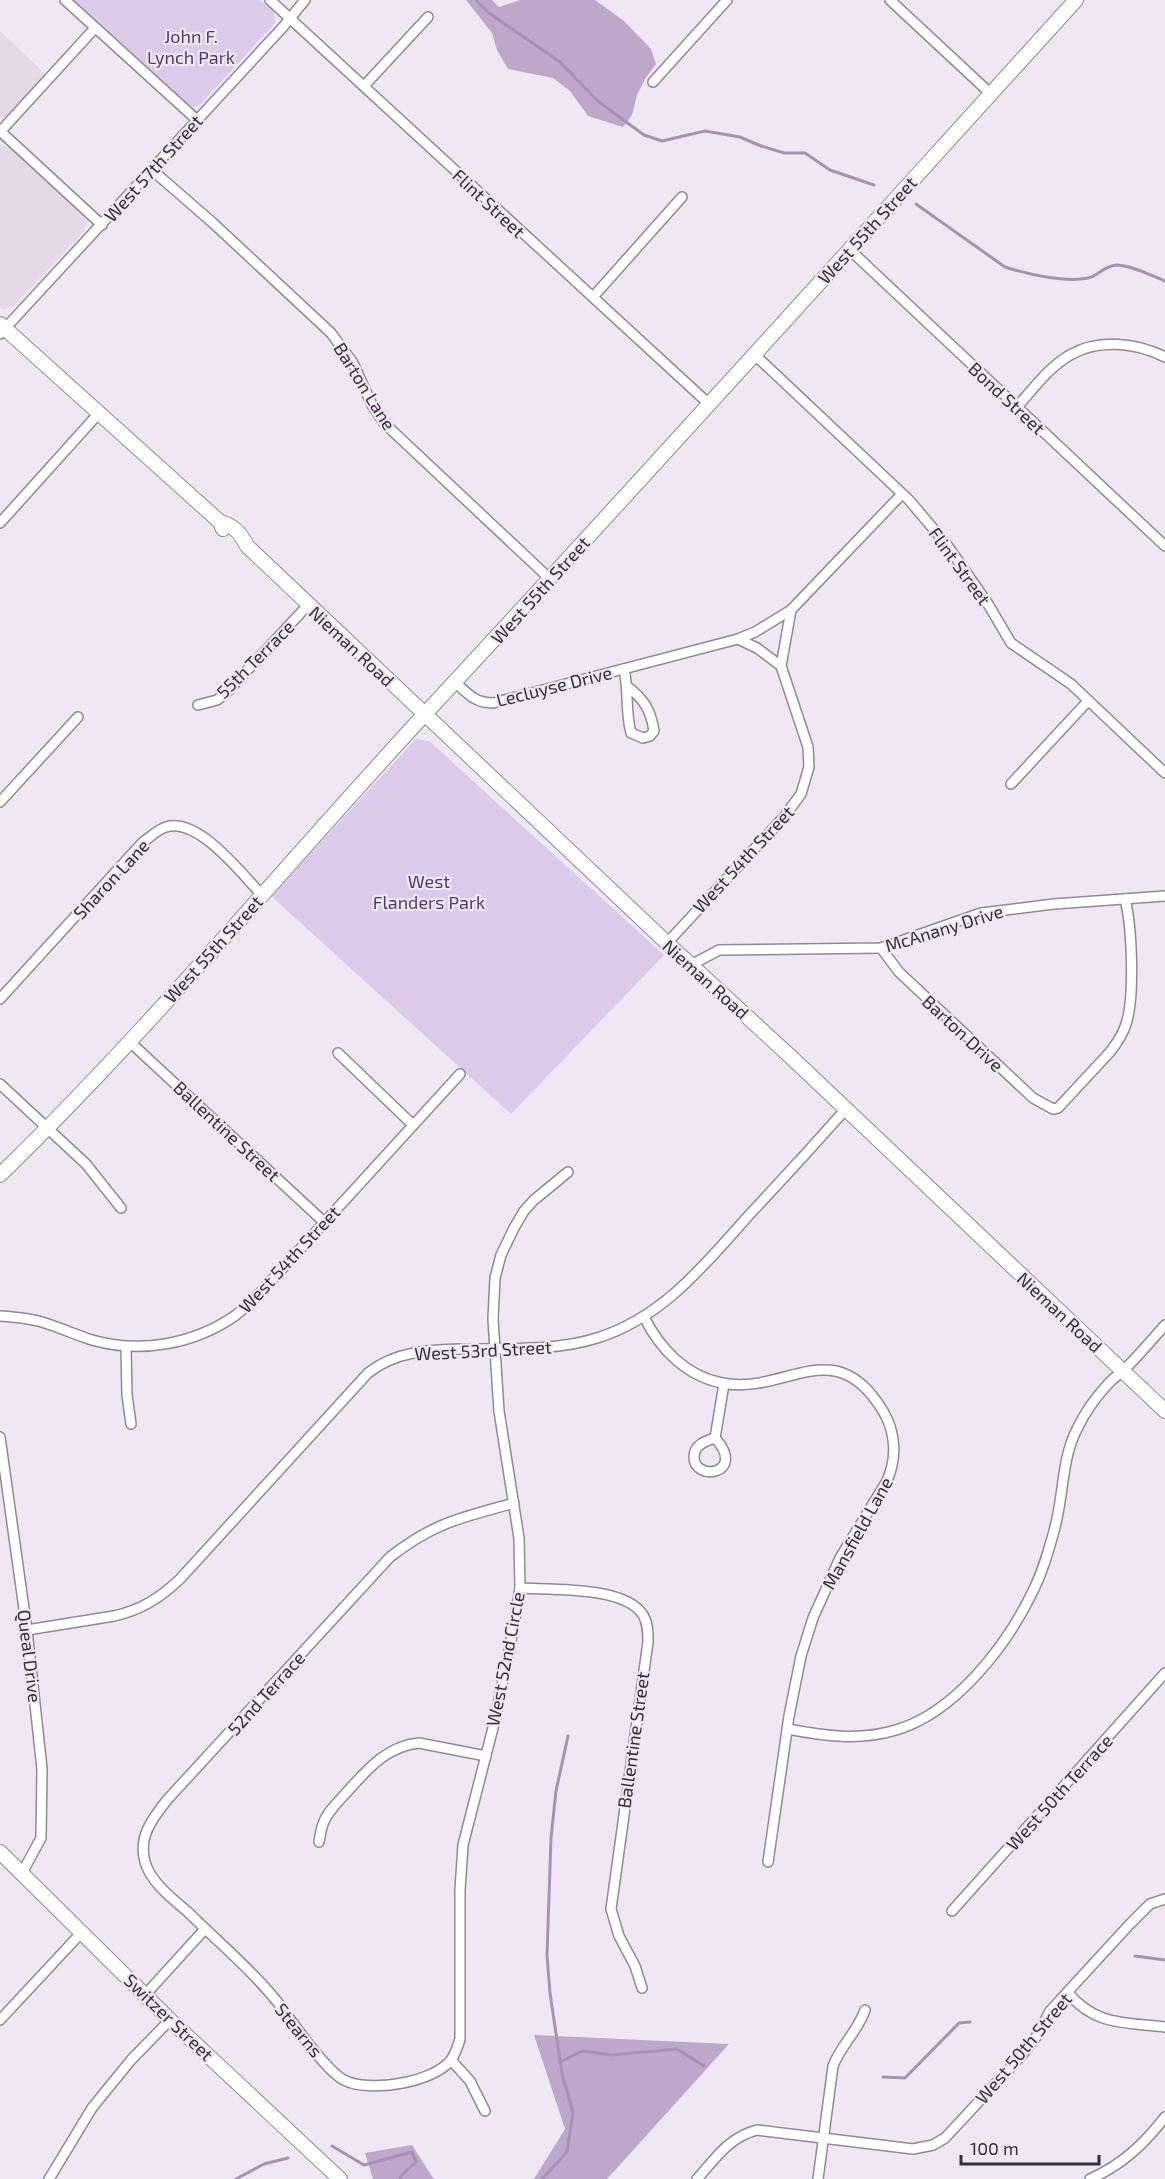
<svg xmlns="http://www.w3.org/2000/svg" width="1165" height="2179" viewBox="0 0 1165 2179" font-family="'Exo 2',sans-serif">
<rect width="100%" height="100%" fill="#efe8f4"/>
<g fill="#e4d8e9">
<polygon points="0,31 46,75 9,115 3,118 0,118"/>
<polygon points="0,145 10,148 83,213 87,223 84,231 14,306 3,310 0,308"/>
</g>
<g fill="#ddc9e9">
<polygon points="73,0 260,0 274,12 275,23 199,106 195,107 187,105"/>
<polygon points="416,739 429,741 664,955 511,1114 271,896"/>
</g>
<g fill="#bea7ca">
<polygon points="466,0 492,0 499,7 520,0 595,0 624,21 651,49 656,64 645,79 637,95 632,115 623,127 588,116 570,91 553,78 508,69 497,50 492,33"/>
<polygon points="534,2035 729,2044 607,2179 534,2179 565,2129"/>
<polygon points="412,2145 433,2178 435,2179 373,2179 365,2153"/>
</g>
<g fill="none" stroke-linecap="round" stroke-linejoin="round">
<g stroke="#a892b4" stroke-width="3">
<polyline points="476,0 489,13 560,62 599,102 644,135 662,141 705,131 740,137 761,146 784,153 805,153 830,170 874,185"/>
<path d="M 916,204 L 1005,267 C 1027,274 1065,283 1088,278 C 1098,276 1105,265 1117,265 C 1133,266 1150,275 1165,281"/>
<polyline points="1135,1956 1165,1960"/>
<polyline points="560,2062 582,2051 612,2055 677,2049 704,2066"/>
<polyline points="883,2077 905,2078 959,2023 970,2022"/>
<polyline points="332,2146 364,2165 412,2152 416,2162 400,2177 401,2179"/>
<polyline points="236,2179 264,2164 288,2158"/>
<polyline points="542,2179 567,2152 573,2112 562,2074 550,1993 547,1955 551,1838 556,1791 568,1736"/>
</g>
<defs>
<g id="street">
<polyline points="65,0 197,120"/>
<polyline points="270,0 709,404"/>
<polyline points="890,0 991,94"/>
<polyline points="653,82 727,0"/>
<polyline points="364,86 428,17"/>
<polyline points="0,131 102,225"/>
<polyline points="0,132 95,28"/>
<polyline points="152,170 213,223 331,333 353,363 372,405 384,423 550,579"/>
<polyline points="850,250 1165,546"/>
<polyline points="593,297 682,197"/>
<polyline points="0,334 283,27 305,0"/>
<polyline points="755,355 909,500 947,545 988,604 1011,643 1071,684 1165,773"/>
<path d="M 1017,407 C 1033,389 1049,367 1070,355 C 1099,338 1137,343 1165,357"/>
<polyline points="0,523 99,413"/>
<polyline points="738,639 757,648 781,666"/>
<path d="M 624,669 C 629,690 625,711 631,733 L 643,738 L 650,736 L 654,731 C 651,711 644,699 628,687"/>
<path d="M 456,683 C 468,694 475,703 493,703 L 738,639 L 755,632 L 791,610"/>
<polyline points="198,705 217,700 227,692 308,605"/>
<polyline points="1011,784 1088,701"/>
<polyline points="0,802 78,717"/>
<polyline points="667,943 784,817 801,794 809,767 808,747 781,666 791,610 902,494"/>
<path d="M 881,948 L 899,972 L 1033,1098 L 1053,1109 L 1058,1108 L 1110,1052 C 1117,1043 1123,1034 1126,1024 C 1135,997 1132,927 1125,899"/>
<polyline points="691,965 719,950 881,948 981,913 1054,904 1165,896"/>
<path d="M 0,999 L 142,843 C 149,838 158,829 166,827 C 198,817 241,873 262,895"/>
<polyline points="130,1042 324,1222"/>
<polyline points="338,1053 413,1125"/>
<polyline points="0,1084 86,1164 121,1208"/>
<path d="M 0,1316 C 15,1317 30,1318 45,1323 C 61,1328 76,1335 92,1340 C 141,1354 195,1344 236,1315 C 245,1308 252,1300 260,1293 L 460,1074"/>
<path d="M 644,1317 C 660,1349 686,1376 722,1383 C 785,1396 834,1330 883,1411 C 896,1433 897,1458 887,1481 L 840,1558 L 813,1618 L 801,1656 L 789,1716 L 768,1862"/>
<polyline points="126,1347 127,1395 131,1424"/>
<polyline points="0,1437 27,1630 42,1769 41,1838 22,1873"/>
<path d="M 715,1438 C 748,1474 693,1483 694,1456 C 695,1444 706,1441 715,1438 Z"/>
<polyline points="715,1438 724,1384"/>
<path d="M 514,1503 C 461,1518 435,1522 390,1557 L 167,1800 C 152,1819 138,1837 145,1862 C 151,1883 173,1899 189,1913 C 219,1943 253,1971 279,2004 C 292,2022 326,2071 344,2080 C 368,2093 433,2083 451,2060 C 455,2054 458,2046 460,2039 L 460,1890 L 463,1845 L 495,1720 L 514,1625 L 520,1588 L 519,1538 L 499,1411 L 493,1319 L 495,1278 L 501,1255 L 514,1228 L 524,1211 L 534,1200 L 568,1172"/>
<path d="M 520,1588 C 551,1590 625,1586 643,1615 C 648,1623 648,1633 648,1642 L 611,1909 L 619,1936 L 635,1966 L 642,1988"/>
<path d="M 27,1630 L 114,1616 C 141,1610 160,1598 180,1579 L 368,1373 C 397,1350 431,1350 467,1349 C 510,1348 556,1351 597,1338 C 664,1317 705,1264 750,1214 C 782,1180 814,1145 845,1110"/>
<path d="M 788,1729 C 824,1736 860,1741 896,1730 C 954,1713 1005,1648 1031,1595 C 1042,1574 1048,1553 1054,1531 C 1064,1497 1061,1460 1077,1429 C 1085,1412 1095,1398 1108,1384 C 1113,1378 1120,1374 1125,1369 C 1139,1355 1152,1340 1165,1325"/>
<path d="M 319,1842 C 320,1836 321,1829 323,1824 C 327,1812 338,1802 346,1793 C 366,1771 386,1746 419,1743 L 486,1756"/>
<polyline points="952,1911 1165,1673"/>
<path d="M 1068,1993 C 1096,2026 1124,2022 1165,2027"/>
<polyline points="145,1995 205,1929"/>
<polyline points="0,2020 82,1932"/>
<polyline points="451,2060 470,2081 485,2111"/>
<polyline points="49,2179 92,2108 131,2060 170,2020"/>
<path d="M 697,2179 C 715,2159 729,2137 757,2130 L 913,2149 L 933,2145 L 945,2138 L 1022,2055 L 1036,2037 L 1050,2011 L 1129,1925 L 1150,1904 L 1165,1899"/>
<path d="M 818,2179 L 833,2066 C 841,2045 858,2031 865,2010"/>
<path d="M 1090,2179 C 1122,2165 1144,2144 1165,2117"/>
</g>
<g id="secondary">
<polyline points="0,324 220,522 223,529"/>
<path d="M 220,522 C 234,525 241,534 247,546 L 667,943 L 792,1058 L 1165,1411"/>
<path d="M 0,1175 C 149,1030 282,869 423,716 C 643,479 859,239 1076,0"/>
<polyline points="0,1852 170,2020 340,2179"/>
</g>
</defs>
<use href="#street" stroke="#908a94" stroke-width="12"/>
<use href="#secondary" stroke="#908a94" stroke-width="16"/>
<use href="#street" stroke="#fff" stroke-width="9"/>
<use href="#secondary" stroke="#fff" stroke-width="14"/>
</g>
<g text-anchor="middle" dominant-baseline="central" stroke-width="4.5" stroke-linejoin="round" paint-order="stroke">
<g font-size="18" fill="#583968" stroke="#efe8f4">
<text x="191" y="36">John F.<tspan x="191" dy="21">Lynch Park</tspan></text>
<text x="429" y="881">West<tspan x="429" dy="21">Flanders Park</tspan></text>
</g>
<g font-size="18" fill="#333034" stroke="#efe8f4">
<text transform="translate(153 168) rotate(-48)">West 57th Street</text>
<text transform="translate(489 203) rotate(43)">Flint Street</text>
<text transform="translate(867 230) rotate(-48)">West 55th Street</text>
<text transform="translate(365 386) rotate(58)">Barton Lane</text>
<text transform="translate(1007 398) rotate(43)">Bond Street</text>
<text transform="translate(960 566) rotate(54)">Flint Street</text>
<text transform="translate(540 590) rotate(-48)">West 55th Street</text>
<text transform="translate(352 646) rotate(43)">Nieman Road</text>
<text transform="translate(255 659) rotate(-45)">55th Terrace</text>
<text transform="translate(554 686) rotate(-14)">Lecluyse Drive</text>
<text transform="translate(743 859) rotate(-47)">West 54th Street</text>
<text transform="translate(111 879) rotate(-47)">Sharon Lane</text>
<text transform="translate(944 928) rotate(-17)">McAnany Drive</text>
<text transform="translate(213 949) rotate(-48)">West 55th Street</text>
<text transform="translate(706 979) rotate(42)">Nieman Road</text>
<text transform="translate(963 1033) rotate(43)">Barton Drive</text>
<text transform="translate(227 1131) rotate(43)">Ballentine Street</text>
<text transform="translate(289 1259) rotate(-47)">West 54th Street</text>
<text transform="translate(1060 1312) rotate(43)">Nieman Road</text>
<text transform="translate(483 1350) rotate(-3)">West 53rd Street</text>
<text transform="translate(857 1533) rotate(-61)">Mansfield Lane</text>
<text transform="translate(30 1656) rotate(83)">Queal Drive</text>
<text transform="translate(505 1659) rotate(-79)">West 52nd Circle</text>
<text transform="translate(266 1693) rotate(-48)">52nd Terrace</text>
<text transform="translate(633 1740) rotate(-82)">Ballentine Street</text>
<text transform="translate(1059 1792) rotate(-48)">West 50th Terrace</text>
<text transform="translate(169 2017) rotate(44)">Switzer Street</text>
<text transform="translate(299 2030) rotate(51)">Stearns</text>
<text transform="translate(1023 2048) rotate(-50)">West 50th Street</text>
</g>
</g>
<path d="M961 2155v9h138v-9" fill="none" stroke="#333034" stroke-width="3"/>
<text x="970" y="2155" font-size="18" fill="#333034" stroke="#efe8f4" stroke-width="4.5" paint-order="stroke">100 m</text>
</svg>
